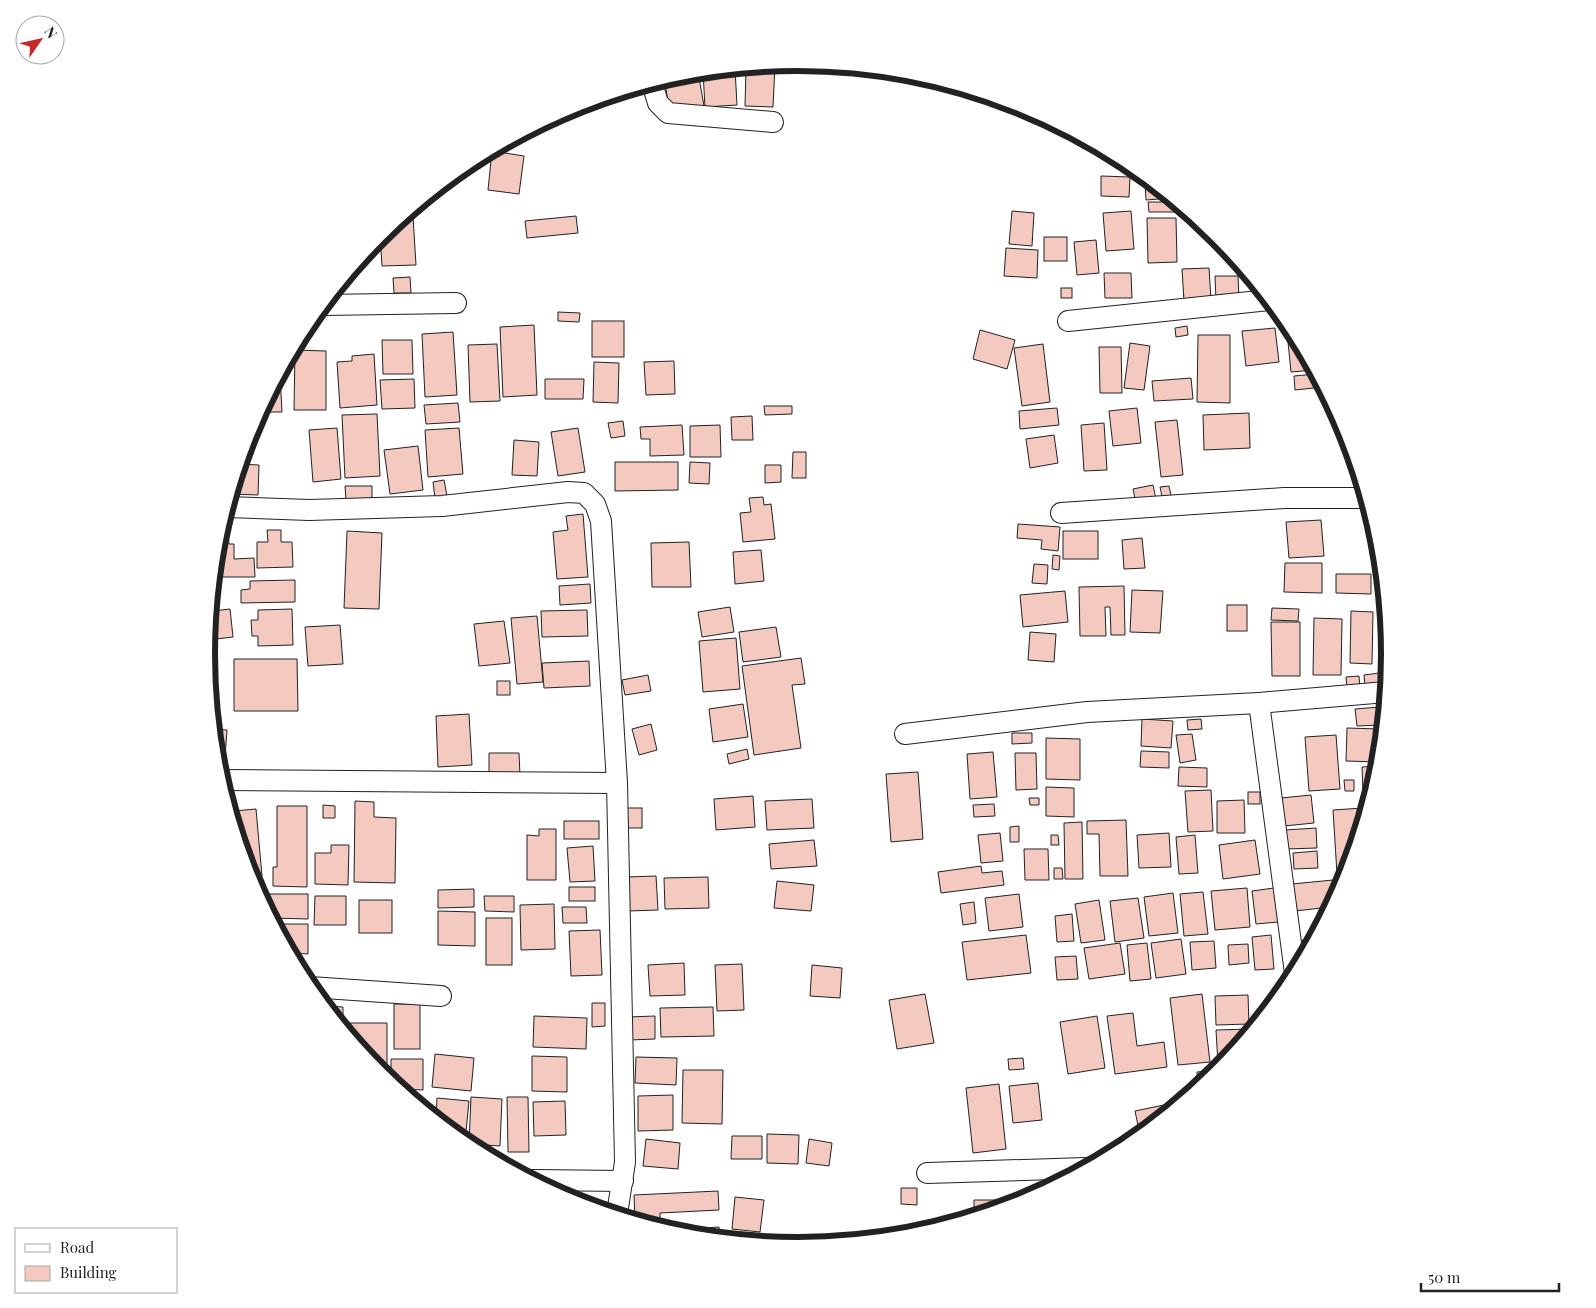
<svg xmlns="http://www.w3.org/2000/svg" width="1596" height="1308" viewBox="0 0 1596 1308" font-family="'Playfair Display',serif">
<rect width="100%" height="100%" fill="#fff"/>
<g fill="#f3c9c0" stroke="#222">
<polygon points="775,65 773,107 745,106 746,68"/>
<polygon points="735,69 737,105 705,107 703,72"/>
<polygon points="698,72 704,106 670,111 664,79 683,74"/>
<polygon points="492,151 524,156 519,194 488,190"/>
<polygon points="1101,176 1130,177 1129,197 1101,196"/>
<polygon points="1145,180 1148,180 1171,198 1146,200"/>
<polygon points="1148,202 1175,202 1175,212 1149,212"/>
<polygon points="1012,211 1034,213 1032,246 1009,244"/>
<polygon points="1131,211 1134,249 1106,251 1103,213"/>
<polygon points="403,216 413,216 416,265 382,266 380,235"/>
<polygon points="576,216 578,233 527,238 525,221"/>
<polygon points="1147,218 1176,218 1177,262 1148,263"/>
<rect x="1044" y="237" width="23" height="24"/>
<polygon points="1096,240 1099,273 1077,275 1074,242"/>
<polygon points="1006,248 1038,250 1037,278 1004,276"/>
<polygon points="1209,268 1211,300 1184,301 1182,269"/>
<polygon points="1104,273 1131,273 1132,298 1105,298"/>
<polygon points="1215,276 1238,276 1239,300 1216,301"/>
<polygon points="410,277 411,293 394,293 393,278"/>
<rect x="1061" y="288" width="11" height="10"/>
<polygon points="558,312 580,313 579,322 558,321"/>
<rect x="592" y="321" width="32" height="36"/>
<polygon points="534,325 537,395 503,397 500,327"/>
<polygon points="1187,326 1188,335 1176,337 1175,328"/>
<polygon points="1275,328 1279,362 1246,366 1242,331"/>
<polygon points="980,330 1015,340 1007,369 973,359"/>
<polygon points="1293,331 1314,370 1291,372 1287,332"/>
<polygon points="453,332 457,395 425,397 422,334"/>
<polygon points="1198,335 1230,335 1230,403 1197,402"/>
<polygon points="382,340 412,340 413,374 383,374"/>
<polygon points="1130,343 1150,346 1144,390 1124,388"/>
<polygon points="497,344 500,401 470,402 468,345"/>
<polygon points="1043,344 1050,402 1022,406 1014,348"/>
<polygon points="1099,347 1121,347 1122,393 1100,393"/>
<polygon points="295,350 326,351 326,410 294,410"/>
<polygon points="374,354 377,405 340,408 337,362 352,361 352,356"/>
<polygon points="674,361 675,394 646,395 644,362"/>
<polygon points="594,362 619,363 618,403 593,402"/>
<polygon points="280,374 282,412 260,412"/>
<polygon points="1316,374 1323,387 1295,390 1294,376"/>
<polygon points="1191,378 1193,399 1154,401 1152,381"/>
<polygon points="414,379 415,408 382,409 380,380"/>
<polygon points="545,379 584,379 583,399 545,399"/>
<polygon points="458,403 460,422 426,424 424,405"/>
<polygon points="764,406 792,406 792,414 765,415"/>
<polygon points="1057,408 1059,425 1020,429 1019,411"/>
<polygon points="1137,408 1141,443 1113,446 1109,411"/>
<polygon points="1249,413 1250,448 1204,450 1203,415"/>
<polygon points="377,414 380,476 345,478 342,415"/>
<polygon points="752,416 753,440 732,440 731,417"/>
<polygon points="1177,420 1183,475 1161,477 1155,422"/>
<polygon points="623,421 625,436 611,438 608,423"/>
<polygon points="1104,423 1107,470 1084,471 1081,425"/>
<polygon points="682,425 684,455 650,456 650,439 641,439 640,427"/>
<polygon points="720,425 721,457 690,457 690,426"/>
<polygon points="337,428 341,479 313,482 309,430"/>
<polygon points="459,428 463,474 428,477 425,430"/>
<polygon points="578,428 585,472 558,476 551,432"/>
<polygon points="1054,435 1058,463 1030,468 1026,439"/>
<polygon points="514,440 539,442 537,476 512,475"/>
<polygon points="418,446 423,490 390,494 384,450"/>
<polygon points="793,452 806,452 806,478 792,478"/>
<polygon points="615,462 678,462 678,490 615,491"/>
<polygon points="690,462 710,463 709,484 689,483"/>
<polygon points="240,464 259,465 258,495 231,494"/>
<polygon points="765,465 781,465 781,482 765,483"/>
<polygon points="444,480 447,496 435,498 433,482"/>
<polygon points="1153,485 1156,499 1136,503 1133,489"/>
<polygon points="345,486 372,486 372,500 346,500"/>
<polygon points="1169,486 1172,500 1163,501 1160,487"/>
<polygon points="763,497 764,505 771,504 775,539 743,542 740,513 751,512 749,498"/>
<polygon points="583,514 588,577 557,579 553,532 568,530 566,516"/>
<polygon points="1321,520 1324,556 1289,558 1286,522"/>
<polygon points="1018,524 1060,527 1058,551 1041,549 1042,540 1017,538"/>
<polygon points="267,530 281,530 281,542 292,542 293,567 257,568 257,542 268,542"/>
<polygon points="347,531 382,533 379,609 344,608"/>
<rect x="1063" y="531" width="35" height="28"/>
<polygon points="219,533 228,533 229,544 234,544 234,559 254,558 255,577 214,577"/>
<polygon points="1142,538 1145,568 1124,569 1122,540"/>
<polygon points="689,542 691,587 652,587 651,543"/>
<polygon points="761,550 764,581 735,584 733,552"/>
<polygon points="1053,555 1060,556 1059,570 1052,569"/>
<polygon points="1285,563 1322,563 1322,593 1284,592"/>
<polygon points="1034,564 1048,565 1047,584 1032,583"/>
<polygon points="1379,571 1381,571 1383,592 1378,592"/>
<polygon points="1336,574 1371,574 1371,594 1336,593"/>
<polygon points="295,580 295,602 241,603 241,590 250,589 250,581"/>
<polygon points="590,584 591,603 560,605 559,586"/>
<polygon points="1124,586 1125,635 1111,635 1110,607 1105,607 1106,636 1080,636 1079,587"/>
<polygon points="1132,590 1163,591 1160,633 1130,632"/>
<polygon points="1065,591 1068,622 1023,627 1020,595"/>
<rect x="1227" y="605" width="20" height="26"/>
<polygon points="730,607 734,632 702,637 698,612"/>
<polygon points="1272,608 1299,609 1298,621 1271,620"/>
<polygon points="230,609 233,637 216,639 213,611"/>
<polygon points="292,609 293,645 258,646 258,636 252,636 251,620 258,620 258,610"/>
<polygon points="587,610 588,636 542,637 541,611"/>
<polygon points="1351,611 1373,612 1372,664 1350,663"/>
<polygon points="537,616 543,682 517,684 511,618"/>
<polygon points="1314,618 1342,619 1341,675 1313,675"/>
<polygon points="504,621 510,663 479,666 474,624"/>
<polygon points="1271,622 1300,622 1300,676 1272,676"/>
<polygon points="340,625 343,664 308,666 305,627"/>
<polygon points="776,627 781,657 743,662 739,632"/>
<polygon points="1030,632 1056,634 1054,662 1028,660"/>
<polygon points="736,638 740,689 703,692 699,641"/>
<polygon points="801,658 805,684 792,685 801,748 754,755 742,666"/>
<polygon points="234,659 297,659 298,711 234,711"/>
<polygon points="589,661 590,686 544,688 542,663"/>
<polygon points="1379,673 1380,684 1365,685 1364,675"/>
<polygon points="648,675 651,691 625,695 622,680"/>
<polygon points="1359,676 1360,688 1347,689 1346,677"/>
<rect x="497" y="681" width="13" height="14"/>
<polygon points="743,704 748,737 713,742 709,709"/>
<polygon points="1380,707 1381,725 1357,726 1355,709"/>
<polygon points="469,714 472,765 438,767 436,716"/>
<polygon points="1142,719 1173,721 1171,748 1141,746"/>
<polygon points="1201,719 1202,729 1188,730 1187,720"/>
<polygon points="651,724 657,750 639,755 632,729"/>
<polygon points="1347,728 1380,729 1379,762 1346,761"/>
<polygon points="214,729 227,730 224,772 219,772 218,769"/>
<polygon points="1012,733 1032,733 1032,743 1012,744"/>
<polygon points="1192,734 1196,760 1180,763 1176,735"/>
<polygon points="1336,735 1340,789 1309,791 1305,737"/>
<polygon points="1046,738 1080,739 1080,780 1046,779"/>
<polygon points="747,749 749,759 729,764 727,754"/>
<polygon points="1141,751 1169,752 1169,768 1140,767"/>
<polygon points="993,752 997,797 970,799 967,754"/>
<polygon points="489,753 519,753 520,776 489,776"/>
<polygon points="1015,753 1036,753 1037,789 1016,790"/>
<polygon points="1377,766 1377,772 1371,792 1363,793 1362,767"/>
<polygon points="1179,767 1207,768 1207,787 1178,786"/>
<polygon points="918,772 923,839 891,842 886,774"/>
<polygon points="1344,780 1354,780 1354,791 1345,791"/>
<polygon points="1046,787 1074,788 1074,817 1046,816"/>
<polygon points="1211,790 1213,831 1188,832 1185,791"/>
<rect x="1248" y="792" width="12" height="12"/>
<polygon points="1311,795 1314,823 1284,826 1281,798"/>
<polygon points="753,796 755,827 716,830 714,799"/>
<polygon points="1029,798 1039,798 1039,805 1030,805"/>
<polygon points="812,799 814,828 767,830 765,801"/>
<polygon points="1244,800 1245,833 1217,833 1217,801"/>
<polygon points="355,801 374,802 374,817 396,818 395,883 354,882"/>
<polygon points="994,804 995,816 974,817 973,805"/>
<polygon points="323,805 335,806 335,818 323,818"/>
<polygon points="277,806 307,806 307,887 273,886 273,867 277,867"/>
<rect x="627" y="808" width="15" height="20"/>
<polygon points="1363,808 1364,817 1347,874 1337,874 1333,810"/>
<polygon points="256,809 262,876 250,877 232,815 234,815 234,811"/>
<polygon points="1126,820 1128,876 1100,876 1099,834 1087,834 1087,821"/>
<rect x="564" y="821" width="35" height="18"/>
<polygon points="1082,822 1083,879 1065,879 1064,823"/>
<polygon points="1019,826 1019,842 1010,842 1010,827"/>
<polygon points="1316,828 1317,848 1286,849 1285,830"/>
<polygon points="539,829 556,829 556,880 527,880 527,835 539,836"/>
<polygon points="1000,833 1003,861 981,863 978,835"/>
<polygon points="1169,833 1171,867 1139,868 1137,835"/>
<polygon points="1051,835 1058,835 1059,845 1051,845"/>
<polygon points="1195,835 1198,873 1179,874 1176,837"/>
<polygon points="814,840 817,866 771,869 769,844"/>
<polygon points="1255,840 1260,874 1223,879 1219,845"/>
<polygon points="331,845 349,845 348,885 315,884 315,853 331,853"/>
<polygon points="593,846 595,881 570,882 567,848"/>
<polygon points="1024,849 1048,849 1049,880 1025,880"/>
<polygon points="1317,851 1318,868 1294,869 1293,853"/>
<polygon points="981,866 982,873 1002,871 1004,885 941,893 938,872"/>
<polygon points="1054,868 1062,868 1063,879 1054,879"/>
<polygon points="656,876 658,910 628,911 626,877"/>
<polygon points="708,877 709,908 665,909 664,878"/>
<polygon points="1333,880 1335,898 1330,907 1295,911 1292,884"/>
<polygon points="777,881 814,885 811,911 774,908"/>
<rect x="569" y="887" width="26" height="14"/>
<polygon points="1247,888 1250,927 1215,930 1211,891"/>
<polygon points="1274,888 1278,922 1256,924 1252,891"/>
<polygon points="474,889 474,907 438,908 438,890"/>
<polygon points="1203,892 1208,934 1184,936 1180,894"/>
<polygon points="1173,893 1178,933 1149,936 1144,897"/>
<polygon points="268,894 308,894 308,919 272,918 268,911"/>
<polygon points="1019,894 1023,927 989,931 985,898"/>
<polygon points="315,896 346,896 346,925 314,925"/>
<polygon points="484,896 514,896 514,912 485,911"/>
<polygon points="1138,898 1144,938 1115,942 1110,901"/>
<rect x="359" y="900" width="33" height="33"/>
<polygon points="1099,900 1105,940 1081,943 1075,904"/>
<polygon points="974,902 976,923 963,925 960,904"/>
<polygon points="554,904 555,949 521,950 520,905"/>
<polygon points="562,907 586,907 587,923 563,923"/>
<polygon points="438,911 475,912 475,946 438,945"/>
<polygon points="1072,914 1074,941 1057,942 1055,916"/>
<rect x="486" y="918" width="26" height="47"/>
<polygon points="275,924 308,924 308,954 291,953"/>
<polygon points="600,930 602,975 571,976 569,931"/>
<polygon points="1026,935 1031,973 967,980 962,942"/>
<polygon points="1271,935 1274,969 1255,970 1252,937"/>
<polygon points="1181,939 1186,974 1156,978 1151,943"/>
<polygon points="1313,939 1304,957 1302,940"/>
<polygon points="1214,941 1216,968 1192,970 1190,942"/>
<polygon points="1120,943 1125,974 1089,979 1084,948"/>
<polygon points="1147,943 1151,979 1130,981 1127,945"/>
<polygon points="1248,944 1249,963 1229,965 1228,945"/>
<polygon points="1076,956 1078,979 1057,980 1055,957"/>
<polygon points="684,963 685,995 650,996 648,965"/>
<polygon points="742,964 744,1010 717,1011 715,965"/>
<polygon points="812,965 842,968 840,998 810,996"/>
<polygon points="925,994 934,1043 897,1049 889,1000"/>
<polygon points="1202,994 1210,1062 1178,1065 1170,998"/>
<polygon points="1248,995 1249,1024 1216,1025 1215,996"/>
<polygon points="592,1003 605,1003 605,1026 592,1027"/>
<rect x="394" y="1004" width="26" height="45"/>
<polygon points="326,1006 343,1007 343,1027"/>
<polygon points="713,1007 714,1036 661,1037 660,1008"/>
<polygon points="1133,1013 1137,1046 1164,1042 1167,1067 1115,1074 1107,1016"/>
<polygon points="534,1016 587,1018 586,1049 533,1047"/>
<polygon points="655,1016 655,1039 629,1040 628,1017"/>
<polygon points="1097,1016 1105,1068 1068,1074 1060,1022"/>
<polygon points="349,1023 387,1023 387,1067 375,1067 349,1035"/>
<polygon points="1250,1029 1250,1031 1222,1065 1218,1065 1216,1030"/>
<polygon points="435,1054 474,1058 471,1091 432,1087"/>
<polygon points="532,1056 567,1057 567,1092 532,1091"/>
<polygon points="636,1057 677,1058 676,1085 635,1083"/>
<polygon points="1023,1058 1024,1069 1009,1070 1008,1059"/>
<polygon points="391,1059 423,1059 423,1090 401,1089 391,1081"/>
<polygon points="683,1070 723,1070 722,1124 682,1123"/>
<polygon points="1218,1070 1206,1081 1197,1082 1197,1072"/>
<polygon points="1038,1083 1042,1120 1013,1123 1009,1086"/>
<polygon points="999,1084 1006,1149 973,1153 966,1088"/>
<polygon points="673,1095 673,1130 638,1131 638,1096"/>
<polygon points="471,1097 502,1099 500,1146 469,1144"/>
<polygon points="507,1097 528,1097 529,1152 508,1152"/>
<polygon points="437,1098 469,1101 465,1142 436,1118"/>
<polygon points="565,1101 566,1135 534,1136 533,1102"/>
<polygon points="1164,1105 1166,1113 1140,1135 1135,1111"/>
<polygon points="767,1134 799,1135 798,1164 767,1163"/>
<polygon points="732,1136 762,1136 762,1159 731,1159"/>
<polygon points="646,1139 680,1143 678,1169 643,1166"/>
<polygon points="809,1139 832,1143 829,1166 806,1163"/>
<polygon points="901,1188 917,1188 917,1205 901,1204"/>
<polygon points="718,1191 719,1210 660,1213 660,1224 650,1224 635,1220 634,1195"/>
<polygon points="735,1197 764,1200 760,1232 732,1229"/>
<polygon points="974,1200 1004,1200 1004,1207 974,1216"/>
<polygon points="719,1227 720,1238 690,1235 690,1229"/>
</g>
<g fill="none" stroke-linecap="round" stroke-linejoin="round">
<defs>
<g id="minor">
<polyline points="652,83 658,103 668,113 773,122"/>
<polyline points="323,305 456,303"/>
<polyline points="1068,321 1269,300"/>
<polyline points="227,507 309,510 442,506 568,492 584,493 595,504 601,521 617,783 625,1162 617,1214"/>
<polyline points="1061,513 1284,498 1366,498"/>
<polyline points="1259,703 1295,973"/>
<polyline points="905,734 1087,712 1259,703 1386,692"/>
<polyline points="221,780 617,783"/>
<polyline points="310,987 441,996"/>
<polyline points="927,1173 1085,1168"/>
<polyline points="533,1180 623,1181"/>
</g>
</defs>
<use href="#minor" stroke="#222" stroke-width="22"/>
<use href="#minor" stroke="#fff" stroke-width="20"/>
</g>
<path d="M0 0H1596V1308H0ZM215 654a583 583 0 1 1 1166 0a583 583 0 1 1-1166 0Z" fill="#fff" fill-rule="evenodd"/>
<path fill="none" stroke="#222" stroke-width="6" d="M215 654a583 583 0 1 1 1166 0a583 583 0 1 1-1166 0Z"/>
<rect x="15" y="1228" width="162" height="65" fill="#ffffff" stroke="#a7a7a7"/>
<rect x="25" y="1244" width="25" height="8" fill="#ffffff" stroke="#a7a7a7"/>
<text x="60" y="1253" font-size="15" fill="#222222">Road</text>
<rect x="25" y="1266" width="25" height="15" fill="#f3c9c0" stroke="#a7a7a7"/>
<text x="60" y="1278" font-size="15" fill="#222222">Building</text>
<g transform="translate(40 40) rotate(56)"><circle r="24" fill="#ffffff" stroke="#a7a7a7"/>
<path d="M0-4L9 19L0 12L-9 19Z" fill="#c62828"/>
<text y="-8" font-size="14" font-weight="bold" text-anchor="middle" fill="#222222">N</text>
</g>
<path d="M1421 1283v8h138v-8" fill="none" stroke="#222222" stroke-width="2.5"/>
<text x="1428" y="1283" font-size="15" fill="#222222" stroke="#ffffff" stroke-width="4" paint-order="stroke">50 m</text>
</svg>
